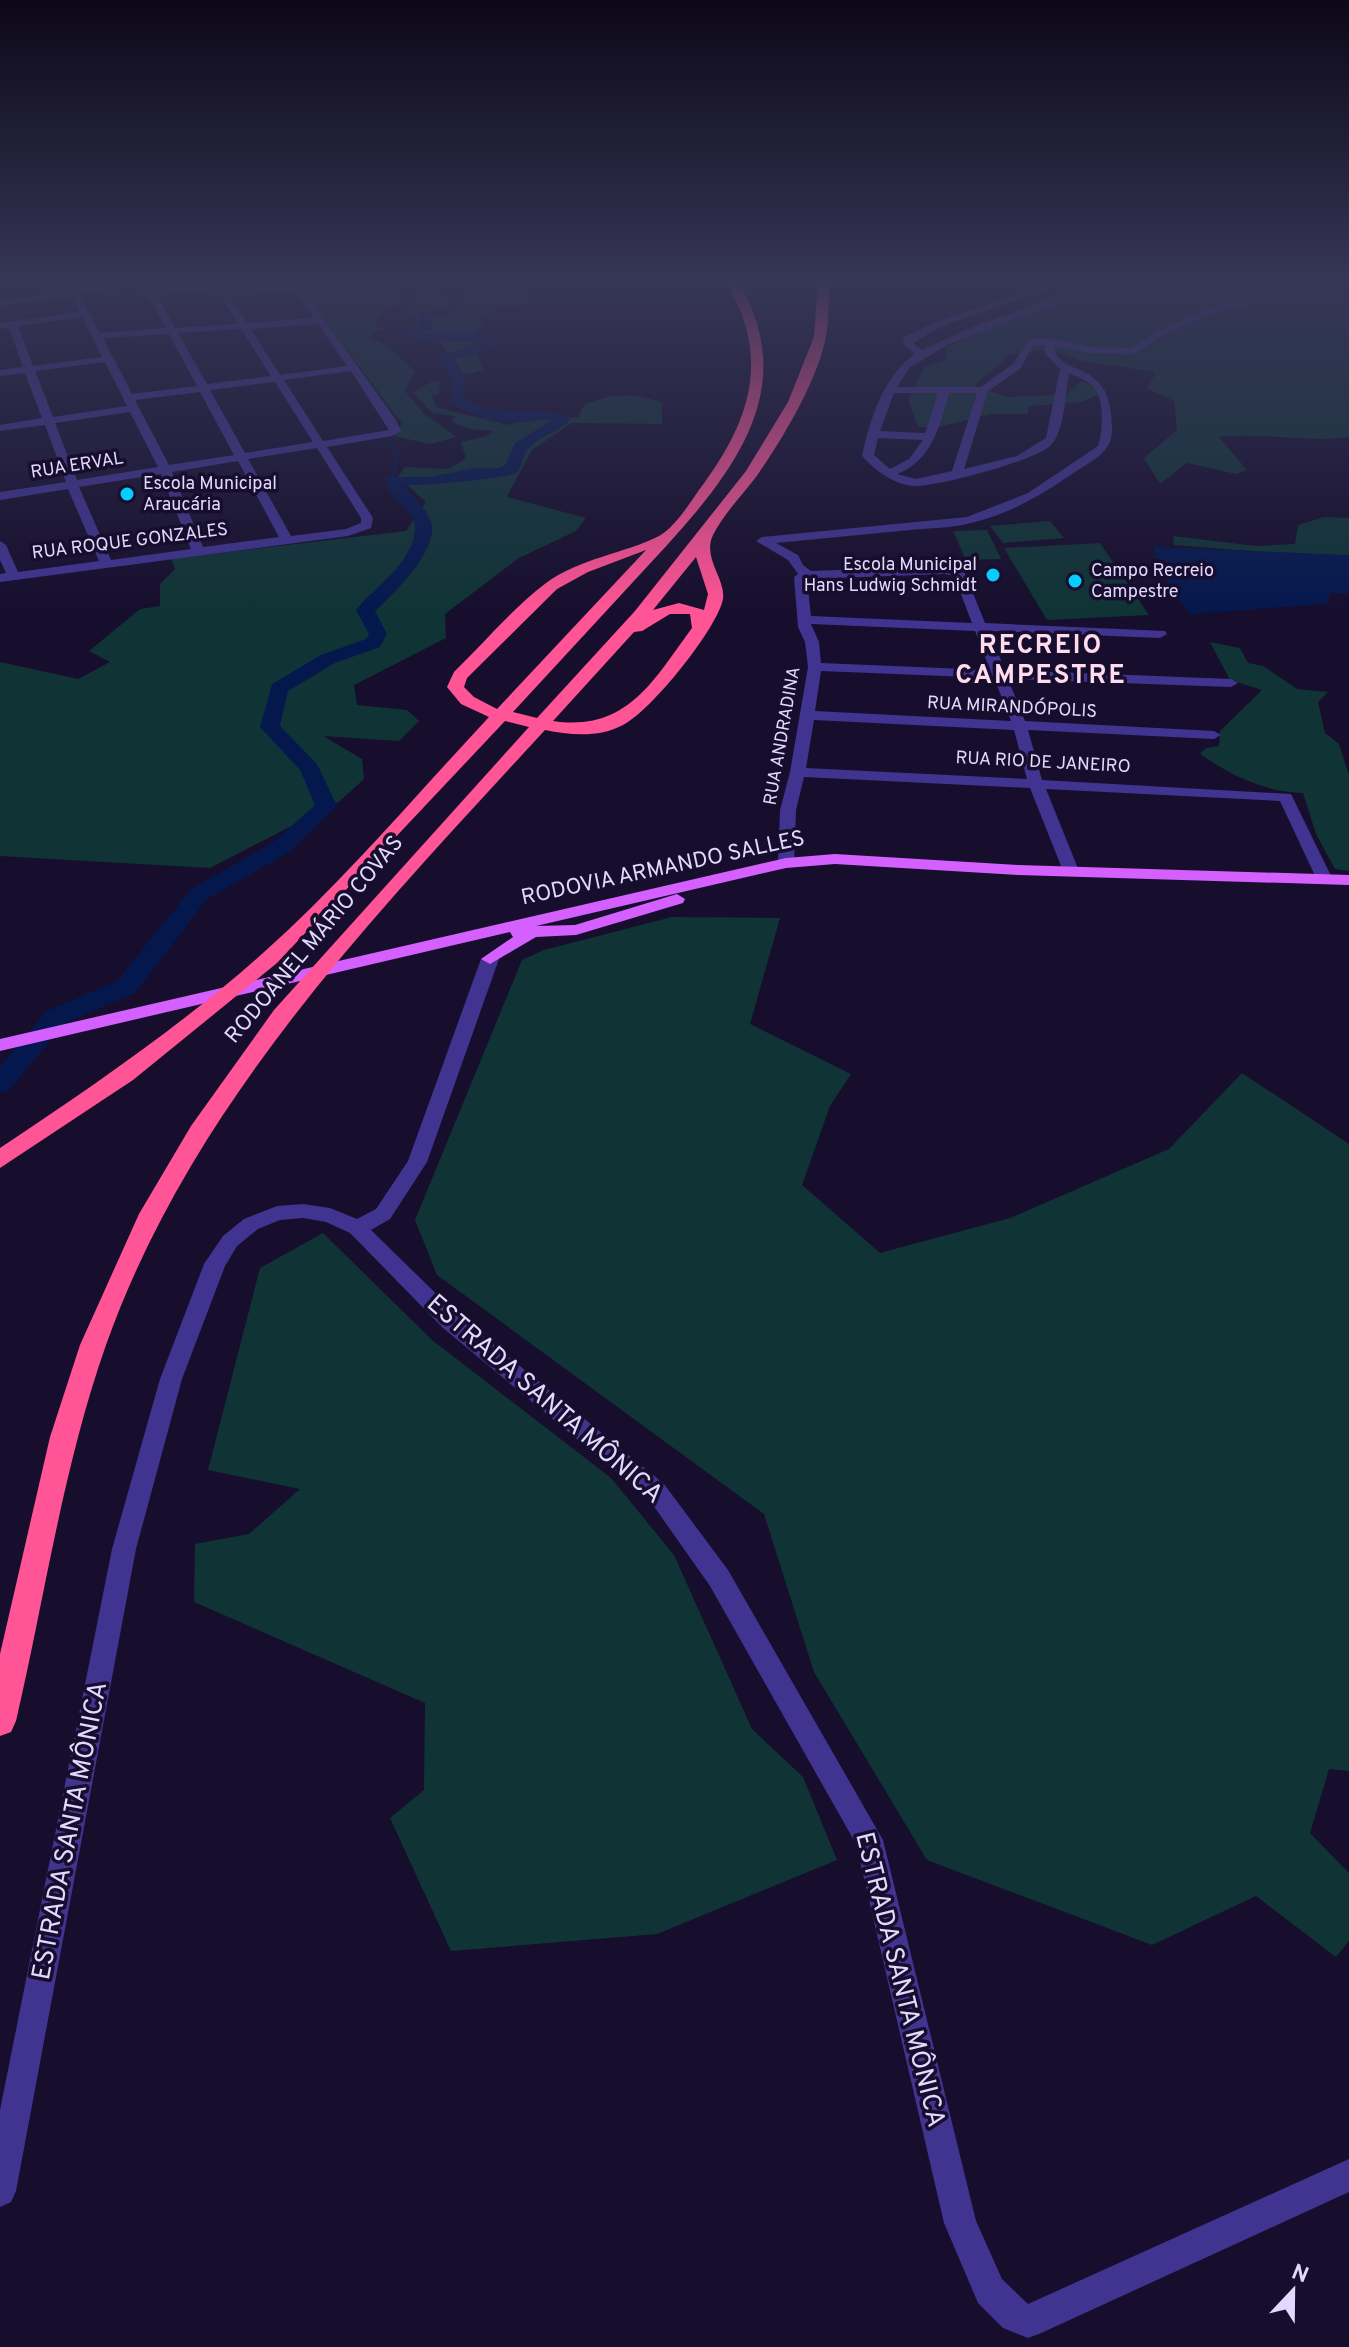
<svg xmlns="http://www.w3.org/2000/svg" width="1349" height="2347" viewBox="0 0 1349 2347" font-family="Overpass,sans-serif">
<rect width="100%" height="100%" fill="#160e2c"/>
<g fill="#103436">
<polygon points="296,282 392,282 402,302 380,314 373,323 385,329 372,332 369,337 390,347 415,372 405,391 425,415 457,437 430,444 394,436 402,424"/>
<polygon points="440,282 555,282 524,295 531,301 521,306 502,305 478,321 484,325 471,337 483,370 465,375 440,342 414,335 416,316 403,312 412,300"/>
<path d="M 1056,282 L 1349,282 L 1349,437 C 1305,443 1263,432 1219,437 L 1247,470 L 1236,474 L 1187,463 L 1160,484 L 1144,458 L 1177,430 L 1174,401 L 1147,389 L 1156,372 L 1082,361 L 1049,349 L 1010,355 L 974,386 L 1007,397 L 1067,394 L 1081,381 L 1108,390 L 1082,402 L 1029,406 L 1028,414 L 991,414 L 939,427 L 918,427 L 908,399 L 925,367 L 946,360 L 946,347 L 1023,315 L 1024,306 L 1065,291 L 1063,282 Z"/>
<path d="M 433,381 L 440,383 L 439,394 L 432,396 L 436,407 L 508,425 L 529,419 L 578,417 L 584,405 C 613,393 633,392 662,403 L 662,424 L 572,423 L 532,450 L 507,497 L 586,518 L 576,531 L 519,558 L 445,614 L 446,638 L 354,685 L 357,705 L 407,710 L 419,721 L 399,741 L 323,736 L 362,759 L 364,779 L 340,801 L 210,868 L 0,856 L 0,662 L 78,679 L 110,662 L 89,651 L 140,609 L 160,606 L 160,584 L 175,569 L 171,559 L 406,531 L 426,502 L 398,477 L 405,467 L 447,469 L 466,459 L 461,442 L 488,436 L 493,431 L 469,429 L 452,422 L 454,416 L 432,413 L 413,392 Z"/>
<polygon points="1324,517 1349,518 1349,559 1174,545 1173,536 1256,546 1295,544 1298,525"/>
<polygon points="1050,521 1064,538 1003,543 990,526"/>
<polygon points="987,530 1001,559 966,560 953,531"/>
<polygon points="1100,543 1149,615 1047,620 1004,548"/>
<path d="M 1210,642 L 1240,648 L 1248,663 L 1263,666 L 1297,689 L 1328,692 L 1318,702 L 1325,733 L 1339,744 L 1349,775 L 1349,871 L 1335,869 L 1316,834 L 1303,793 C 1265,792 1230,775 1200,754 L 1206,748 L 1219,746 L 1220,731 L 1262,690 L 1230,680 Z"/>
<polygon points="672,917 780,918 750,1024 851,1074 830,1106 802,1185 880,1253 1010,1218 1169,1149 1242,1073 1349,1144 1349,1771 1329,1769 1310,1833 1349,1873 1349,1941 1336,1957 1256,1896 1152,1945 927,1860 814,1672 764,1514 437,1275 415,1220 522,960 544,950"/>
<polygon points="323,1233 432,1340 611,1478 674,1555 752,1729 803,1777 837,1860 657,1934 451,1951 390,1818 424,1790 425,1703 194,1602 195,1544 249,1534 300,1489 208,1470 260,1268"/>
</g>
<polygon fill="#05184e" points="1153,547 1349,555 1349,594 1331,593 1326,604 1189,614 1160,571"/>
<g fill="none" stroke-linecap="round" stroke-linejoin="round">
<polyline stroke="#05184e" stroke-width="3" points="387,440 397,454 393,480"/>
<path fill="#05184e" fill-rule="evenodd" d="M 432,282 L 446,282 L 463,295 L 463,309 L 431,319 L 432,330 L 419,333 L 480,333 L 497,340 L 495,347 L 452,361 L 465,376 L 463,398 C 499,422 552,401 570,420 C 559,432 538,436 528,449 C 522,455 523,466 517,472 C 509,479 419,486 404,485 C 413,497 426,508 431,522 C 440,549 393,595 375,611 L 387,634 L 380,647 L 335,663 L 288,691 L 280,726 L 317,764 L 337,806 L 288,853 L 207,899 L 135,993 L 65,1023 L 9,1090 L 0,1093 L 0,1067 L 47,1011 L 117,981 L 191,889 L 272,843 L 315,805 L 300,770 L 260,727 L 272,684 L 321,655 L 366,639 L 369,634 L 356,610 C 375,586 412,564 415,530 C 417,508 382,496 387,477 L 430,477 L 474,468 L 500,468 L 505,465 L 515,443 L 552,420 C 543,419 535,422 526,422 C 501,425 470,417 450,402 L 451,377 L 435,358 L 482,342 L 422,341 L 396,332 L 419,325 L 418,314 L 450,306 L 451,299 Z"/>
<g fill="#403490" fill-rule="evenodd">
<path d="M 65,282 L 73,282 L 77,288 L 145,282 L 153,290 L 220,282 L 227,292 L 297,282 L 396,420 L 401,431 L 392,436 L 327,447 L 373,518 L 371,528 L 348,536 L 0,582 L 0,574 L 6,573 L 0,560 L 0,541 L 6,545 L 18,572 L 99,561 L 68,489 L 0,500 L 0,492 L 66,482 L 45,425 L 0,431 L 0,425 L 42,418 L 25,373 L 0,376 L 0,370 L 23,367 L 9,328 L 0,329 L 0,323 L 79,312 L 72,297 L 0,306 L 0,300 L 69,292 ZM 139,286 L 147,294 L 166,328 L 100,333 L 79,293 ZM 216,289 L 238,324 L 175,328 L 157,295 ZM 294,290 L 314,318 L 247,323 L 230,297 ZM 82,317 L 102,357 L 33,366 L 18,326 ZM 318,324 L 347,366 L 280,375 L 251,329 ZM 241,329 L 271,376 L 207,384 L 178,333 ZM 169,334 L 197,386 L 132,394 L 103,338 ZM 105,362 L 127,406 L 53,417 L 35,371 ZM 351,371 L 389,430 L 323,441 L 284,380 ZM 275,382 L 313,442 L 245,453 L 210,390 ZM 200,392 L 234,455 L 169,465 L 135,400 ZM 130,412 L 158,467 L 77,480 L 55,423 ZM 317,448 L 361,518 L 361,523 L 346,529 L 291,536 L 248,459 ZM 238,461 L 279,537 L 203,547 L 172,472 ZM 161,474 L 191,549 L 111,560 L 79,487 Z"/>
<path d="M 1056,282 L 1069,282 L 944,325 L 913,343 L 922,350 L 970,328 L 1103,282 L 1116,282 L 949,344 L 910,367 L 897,387 L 981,387 L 1013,364 L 1030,339 L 1053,339 L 1091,347 L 1131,348 L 1158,331 L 1221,303 L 1273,296 L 1283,291 L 1285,282 L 1294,282 L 1291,294 L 1275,302 L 1226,308 L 1164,335 L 1133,354 L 1091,353 L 1054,346 C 1059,380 1112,355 1112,428 C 1113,452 1093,460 1075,472 C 1043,494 1010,514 971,523 C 952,528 930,528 910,530 C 865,534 821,539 776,543 L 798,555 L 803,565 L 811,571 L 946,566 L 964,571 L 985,623 L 1165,631 L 1167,634 L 1160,638 L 989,631 L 1005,670 L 1231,679 L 1238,683 L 1231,687 L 1008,679 L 1025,721 L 1214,731 L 1221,735 L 1214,739 L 1028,730 L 1042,780 L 1291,794 L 1333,880 L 1331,883 L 1319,883 L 1317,880 L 1280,801 L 1046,789 L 1079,871 L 1071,876 L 1063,871 L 1030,788 L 804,777 L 796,810 L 794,863 L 786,868 L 778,863 L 780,810 L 790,772 L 808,667 L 805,642 L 798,627 L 794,577 L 798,574 L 788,560 L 756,541 L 762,537 L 967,517 L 1028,493 L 1098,446 C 1103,431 1105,399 1093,386 C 1087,380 1077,377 1069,373 C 1065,394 1065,430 1051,445 C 1038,460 936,487 915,486 C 894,485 876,471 862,456 C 870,420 883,376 915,354 L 903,344 L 904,337 L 938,321 ZM 1033,345 L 1044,345 L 1045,353 L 1060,369 L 1046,438 L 1017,456 L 964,469 L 988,391 L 1021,368 ZM 894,393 L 938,393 L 925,433 L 880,431 ZM 949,393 L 977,393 L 952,471 L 916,479 L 897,474 C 932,461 940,425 949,393 ZM 878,438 L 923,440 L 909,459 L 890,469 L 874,455 ZM 945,574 L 954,576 L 972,623 L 811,616 L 807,579 ZM 811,624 L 975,631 L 990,670 L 821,663 L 819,642 ZM 821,671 L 994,678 L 1011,721 L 815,711 ZM 814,720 L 1014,730 L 1027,779 L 806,768 Z"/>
<polygon points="490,954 499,959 427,1162 390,1219 371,1230 459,1316 664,1484 728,1570 883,1840 976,2221 1002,2279 1028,2304 1349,2159 1349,2192 1039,2334 1028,2338 1003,2328 978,2303 944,2223 856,1844 710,1586 648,1498 443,1328 350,1233 326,1222 303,1218 280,1220 258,1229 237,1246 225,1266 182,1379 136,1549 16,2191 11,2202 0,2207 0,2110 112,1549 160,1379 204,1264 223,1236 244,1219 277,1206 303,1204 330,1208 357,1219 376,1209 408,1161 481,959"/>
</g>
<polygon fill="#d360ff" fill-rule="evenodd" points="835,854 1018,865 1349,875 1349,885 1018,875 835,864 786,868 536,926 575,925 677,894 685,899 683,903 576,935 536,937 490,964 481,959 513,937 510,932 0,1051 0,1039 786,858"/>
<path fill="#ff5495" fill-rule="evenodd" d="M 726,282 L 738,282 C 811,402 711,497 633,582 C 593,625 553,669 513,712 L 537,718 L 635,611 L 746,471 L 788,402 L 814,337 L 818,282 L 829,282 C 829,299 829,319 826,336 C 818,380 782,440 756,477 C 742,495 723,515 713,535 C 702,558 726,579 723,599 C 717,629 651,711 623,725 C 599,738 570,735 545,730 C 374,916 192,1103 106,1345 C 63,1467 45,1596 16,1721 L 11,1732 L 0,1736 L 0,1654 L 50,1437 L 80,1345 L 139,1214 L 191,1126 L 274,1010 L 529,727 L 505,721 L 277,963 L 133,1080 L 0,1168 L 0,1148 C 90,1088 181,1026 263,953 C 344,881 415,796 489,717 L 461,704 L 447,687 L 454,672 C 484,643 513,608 546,583 C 580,558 623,554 659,536 C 674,528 690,503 699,490 C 750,422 772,359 726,282 ZM 646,550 L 497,709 L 474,697 L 464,687 L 467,678 L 557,589 L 588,572 ZM 696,557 L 708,594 L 704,610 L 679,603 L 653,610 ZM 670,614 L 690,614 L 692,628 C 653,681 627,732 553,721 L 634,632 L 642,631 Z"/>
</g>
<linearGradient id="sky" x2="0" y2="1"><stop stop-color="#0c0818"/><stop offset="0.46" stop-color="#363656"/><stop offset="1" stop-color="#363656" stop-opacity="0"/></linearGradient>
<rect width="1349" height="610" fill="url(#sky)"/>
<g fill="#05ceff" stroke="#160e2c" stroke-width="3">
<circle cx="127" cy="494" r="8"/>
<circle cx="993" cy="575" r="8"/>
<circle cx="1075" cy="581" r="8"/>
</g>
<g text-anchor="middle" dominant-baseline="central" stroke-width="7" stroke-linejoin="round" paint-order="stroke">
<g font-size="18" fill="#e1d9ff" stroke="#160e2c">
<text transform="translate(77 466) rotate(-9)">RUA ERVAL</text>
<text transform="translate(130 542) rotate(-7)">RUA ROQUE GONZALES</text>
<text transform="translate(1012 708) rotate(3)">RUA MIRANDÓPOLIS</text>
<text transform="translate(783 736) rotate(-80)">RUA ANDRADINA</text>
<text transform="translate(1043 763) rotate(3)">RUA RIO DE JANEIRO</text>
</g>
<g font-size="18" fill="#e1d9ff" stroke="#160e2c" text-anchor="start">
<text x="143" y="484">Escola Municipal<tspan x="143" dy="21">Araucária</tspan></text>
<text x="977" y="565" text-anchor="end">Escola Municipal<tspan x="977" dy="21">Hans Ludwig Schmidt</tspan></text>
<text x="1091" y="571">Campo Recreio<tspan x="1091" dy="21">Campestre</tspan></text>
</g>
<g font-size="22" fill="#e1d9ff" stroke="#160e2c">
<text transform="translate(663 869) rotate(-12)">RODOVIA ARMANDO SALLES</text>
<text transform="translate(315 940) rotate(-50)">RODOANEL MÁRIO COVAS</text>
</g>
<g font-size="26" font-weight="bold" letter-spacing="2" fill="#ffdbee" stroke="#160e2c">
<text x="1041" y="646">RECREIO<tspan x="1041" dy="30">CAMPESTRE</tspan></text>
</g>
<g font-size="26" fill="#e1d9ff" stroke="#160e2c">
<text transform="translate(544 1400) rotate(41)">ESTRADA SANTA MÔNICA</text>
<text transform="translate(71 1831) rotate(-79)">ESTRADA SANTA MÔNICA</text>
<text transform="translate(899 1980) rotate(76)">ESTRADA SANTA MÔNICA</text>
</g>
</g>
<g transform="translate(1293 2291) rotate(22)" stroke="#160e2c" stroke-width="6" paint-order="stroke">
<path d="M0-6L14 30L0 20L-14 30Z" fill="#e1d9ff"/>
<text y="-12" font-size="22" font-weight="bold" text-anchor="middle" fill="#e1d9ff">N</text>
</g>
</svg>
